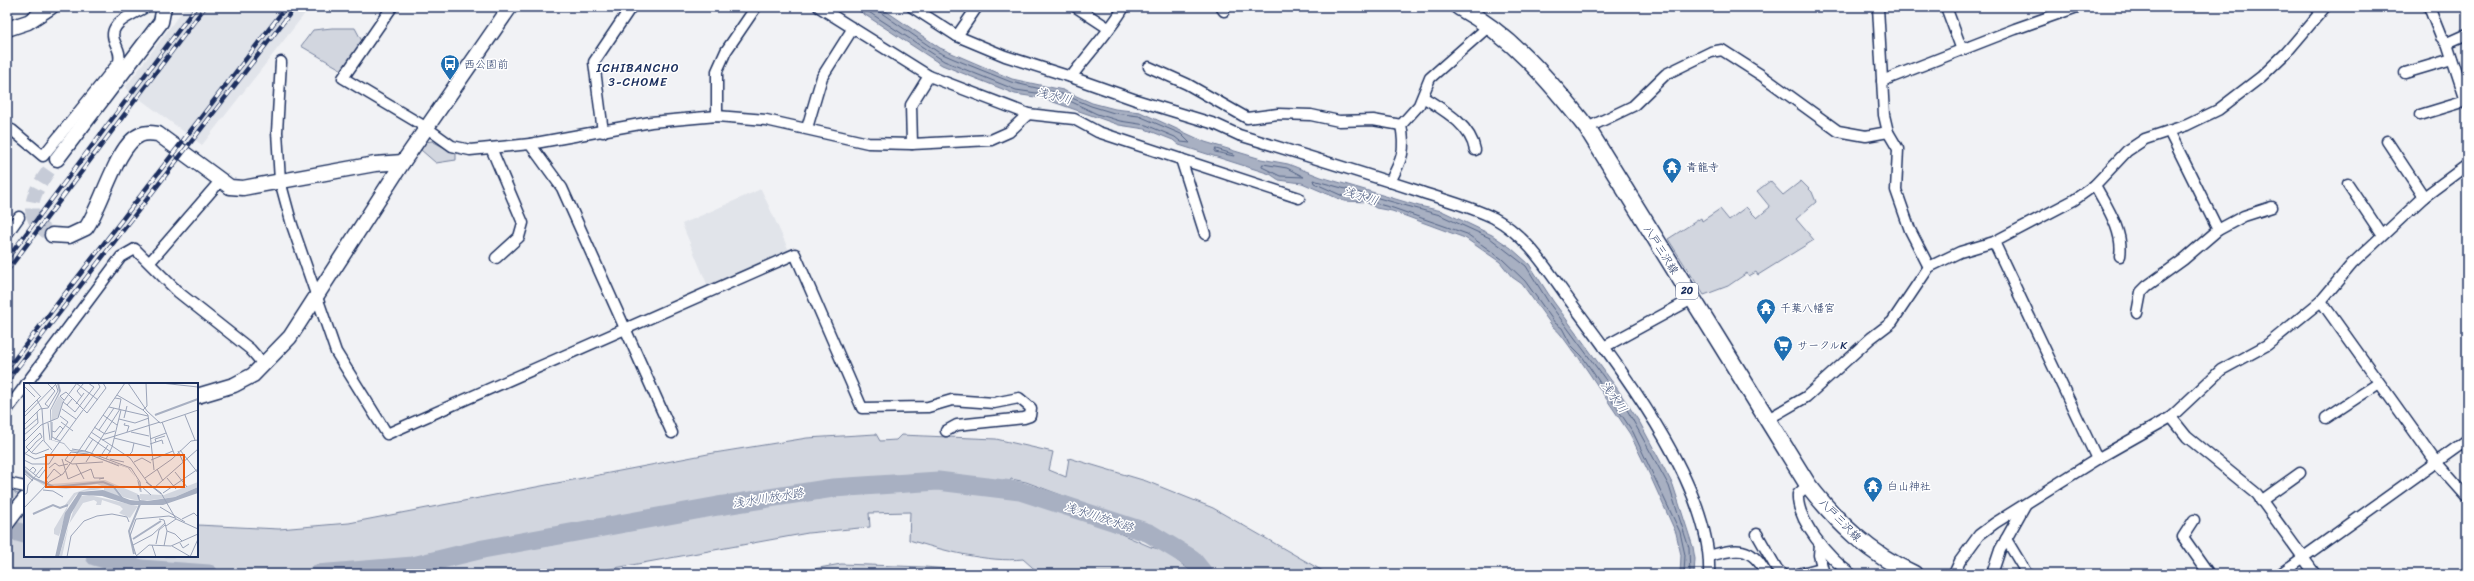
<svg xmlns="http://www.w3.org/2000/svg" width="2474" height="581" viewBox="0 0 2474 581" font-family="Sriracha,'Klee One',sans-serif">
<rect width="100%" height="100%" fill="#f1f2f5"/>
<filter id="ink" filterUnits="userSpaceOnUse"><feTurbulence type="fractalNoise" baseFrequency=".025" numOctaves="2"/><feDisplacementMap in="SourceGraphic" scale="8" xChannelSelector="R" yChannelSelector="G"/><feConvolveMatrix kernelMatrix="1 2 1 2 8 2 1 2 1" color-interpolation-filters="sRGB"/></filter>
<g filter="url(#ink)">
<g fill="#e1e4ea">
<polygon points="185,7 310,7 202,145 125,88"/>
<polygon points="761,189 790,253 709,289 682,224"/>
</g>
<g fill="#d2d6df" stroke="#76829e">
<polygon points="332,28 355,28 363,43 344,71 301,46 313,30"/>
<polygon points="432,141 456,154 456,160 436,163 421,150 425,142"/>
<polygon points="1770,181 1783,195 1801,181 1812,192 1816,202 1796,219 1814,240 1758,275 1756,272 1749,276 1747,273 1728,286 1704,295 1668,239 1701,218 1702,221 1720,209 1729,220 1746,207 1757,218 1770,207 1757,191"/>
<path d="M 876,434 L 880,441 L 896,440 L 901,435 L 996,439 L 1053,452 L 1049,470 L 1066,477 L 1069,458 L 1146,481 L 1213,508 L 1328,574 L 1213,574 L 1190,550 L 1153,529 L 1026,482 L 1011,479 L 1006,493 L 1094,522 L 1151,547 L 1163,550 L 1195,574 L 1040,574 L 1023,559 C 988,563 942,550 909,540 L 910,512 L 869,513 L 870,527 L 808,533 L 582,574 L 7,574 L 7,488 L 15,489 L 15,493 L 25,496 L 25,556 L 197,556 L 197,525 L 279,529 L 349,523 L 708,454 L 807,438 Z"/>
<polygon points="841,564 924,567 1010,574 786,574"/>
</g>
<path fill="#a8b0c2" stroke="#707c9a" d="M 853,7 L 880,7 L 940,48 L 1012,79 L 1063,90 L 1092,103 L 1115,109 L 1140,112 L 1205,142 L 1261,159 L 1288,164 L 1321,177 L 1419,206 L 1442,211 L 1492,235 L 1511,248 L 1529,264 L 1553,301 L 1616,387 L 1640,423 L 1673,485 L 1693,547 L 1695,559 L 1694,574 L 1680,574 L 1681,555 L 1676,533 L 1648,471 L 1630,434 L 1579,358 C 1569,348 1562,333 1553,327 L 1522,284 L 1512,277 L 1500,262 L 1465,238 L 1392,211 L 1376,208 L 1366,202 L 1344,201 L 1302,183 L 1279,180 L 1270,174 L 1179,145 L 1173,140 L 1145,129 L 1119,125 L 1042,98 L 1015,94 L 942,65 Z"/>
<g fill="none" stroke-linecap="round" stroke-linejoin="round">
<g stroke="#536386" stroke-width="1">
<polyline points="861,7 944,61 1016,90 1043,94 1072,102 1097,114 1120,121 1146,125 1175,137 1181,142 1190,143 1181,134 1139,116 1114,113 1091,106 1062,94 1011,82 954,59 938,52 903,28 880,12 879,7"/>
<polygon points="1216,149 1233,154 1234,156 1215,152"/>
<polygon points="1263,164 1287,168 1304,177 1280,176 1262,167"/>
<polyline points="1684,574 1685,555 1680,532 1633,432 1582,356 1571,345 1562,328 1555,323 1525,281 1502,259 1467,234 1393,208 1378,204 1367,198 1345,197 1314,183 1313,180 1440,215 1490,238 1526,266 1549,303 1625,406 1669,486 1689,548 1690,574"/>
</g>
<g stroke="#a8b0c2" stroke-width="19">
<polyline points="7,529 25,534"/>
<polyline points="95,556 141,569 209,574"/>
<polyline points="317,574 413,566 483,549 718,506 833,488 938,481 1020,491 1149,533 1192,559 1204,574"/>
</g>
<path stroke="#c6cbd7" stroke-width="14" stroke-dasharray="14 7" stroke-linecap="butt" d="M 52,235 C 13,215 40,183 57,159"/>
<defs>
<g id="street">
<polyline points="392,7 343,78 427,128 452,146 470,150 530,144 651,122 717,116 766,120 868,143 912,144 991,140 1009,132 1028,114"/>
<polyline points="819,7 929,76 1028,114 1074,119 1098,132 1299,198"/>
<path d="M 912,7 L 957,36 L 1005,56 L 1071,77 L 1136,100 L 1215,124 L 1239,135 C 1298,153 1357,171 1415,190 C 1441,199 1470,206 1494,218 C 1529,237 1550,274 1573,305 C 1622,371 1713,489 1709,574"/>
<polyline points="1076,7 1108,28"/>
<polyline points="1221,7 1224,11"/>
<polyline points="1878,7 1884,115 1888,132 1898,149 1896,190 1910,230 1929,267"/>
<polyline points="1946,7 1962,50"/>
<polyline points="2429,7 2441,37 2447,43 2467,104"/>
<polyline points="957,36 977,7"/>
<polyline points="2447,43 2467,34"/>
<polyline points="281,62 277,132 280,181 292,225 336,352 387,434 795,254 862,408 928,407 952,400 994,403 1019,398 1031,408 1030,416 1024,418 957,425 946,431"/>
<polyline points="1149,67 1187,84 1247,118 1278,114 1311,115 1339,121 1373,120 1401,125"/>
<polyline points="2405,73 2452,59"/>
<path d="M 1071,77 C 1088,54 1111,30 1124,7"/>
<polyline points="1882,81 2015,29 2077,7"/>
<path d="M 1423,97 C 1443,110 1470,124 1475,150"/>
<polyline points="2420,115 2466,101"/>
<polyline points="717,116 717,71 726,51 756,7"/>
<polyline points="807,128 822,77 853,28"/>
<polyline points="1587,128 1633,106 1666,74 1711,52 1722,50 1761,75 1838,131 1866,136 1888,132"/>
<path d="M 7,131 L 12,130 L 43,156 L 119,62 C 121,53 117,48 114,40 C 108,23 132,15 144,8"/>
<polyline points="2169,131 2218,230"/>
<polyline points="603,132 594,62 631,7"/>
<polyline points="2387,141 2424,197"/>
<polyline points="530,144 562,188 672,433"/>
<polyline points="912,144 911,105 929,76"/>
<polyline points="491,148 523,223 519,237 496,258"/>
<polyline points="1181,159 1205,234"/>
<path d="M 1390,182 C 1402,159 1406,151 1401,125 L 1419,105 L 1430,78 L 1489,26"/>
<polyline points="2348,184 2382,235"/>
<path d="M 2095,185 C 2106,206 2124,231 2120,256"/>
<polyline points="7,234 19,217"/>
<polyline points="1994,242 2097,459"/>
<polyline points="150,262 221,180"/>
<polyline points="2321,301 2436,462 2467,497"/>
<polyline points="2137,313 2141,292 2147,286 2183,260 2218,230 2244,216 2272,207"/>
<polyline points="1604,347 1692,299"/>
<polyline points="26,384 121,257 135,249 178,292 250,349 264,365"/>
<polyline points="7,410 25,386"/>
<polyline points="2171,417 2187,437 2257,494 2315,574"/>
<polyline points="2326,418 2379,383"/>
<polyline points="1768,419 1806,397 1871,338 1892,322 1929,267 1960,252 1994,242 2074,200 2095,185 2127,151 2145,139 2187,125 2218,110 2261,77 2286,53 2325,7"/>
<polyline points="7,483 25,487"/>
<path d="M 1808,485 L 1798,494 C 1796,521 1830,559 1851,574"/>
<polyline points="2261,501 2300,473"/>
<polyline points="2194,520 2183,537 2209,574"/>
<polyline points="1757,534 1777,569 1782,574"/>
<polyline points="2006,539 2027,574"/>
<polyline points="1820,544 1819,555 1824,574"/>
<path d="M 1709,556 C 1736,548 1752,545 1766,574"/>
<polyline points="1798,574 1821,568"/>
<polyline points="1954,574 1960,561 1979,535 1995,523 2097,459 2171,417 2221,370 2267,345 2321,301 2352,264 2424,197 2467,165"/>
<polyline points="1992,574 2000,550 2025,505"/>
<polyline points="2280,574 2467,440"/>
</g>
<g id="secondary">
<polyline points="7,29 28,22 51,7"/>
<polyline points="57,159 161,22 164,7"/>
<path d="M 52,235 L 69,236 L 86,228 C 102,206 117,144 140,135 C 146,132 152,133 158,134 L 230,187 L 243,188 L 375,164 L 403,162"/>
<polyline points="197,396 234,385 253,375 290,337 403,162 510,7"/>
<polyline points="7,523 25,499"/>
</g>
<path id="primary" d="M 1459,7 C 1512,36 1550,81 1587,128 L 1808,485 C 1837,522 1869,554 1914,574"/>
</defs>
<use href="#street" stroke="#1b2f5e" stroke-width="13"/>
<use href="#secondary" stroke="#1b2f5e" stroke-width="17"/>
<use href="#primary" stroke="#1b2f5e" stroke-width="19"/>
<use href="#street" stroke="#fff" stroke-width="10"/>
<use href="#secondary" stroke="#fff" stroke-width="14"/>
<use href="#primary" stroke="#fff" stroke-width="16"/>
<defs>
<g id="rail">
<polyline points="7,259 196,7"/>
<polyline points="7,271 205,7"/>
<polyline points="7,369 286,7"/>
<polyline points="7,381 295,7"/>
</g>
</defs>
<use href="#rail" stroke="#1b2f5e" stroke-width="4.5"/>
<use href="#rail" stroke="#fff" stroke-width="3" stroke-dasharray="9" stroke-linecap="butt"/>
</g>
</g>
<defs>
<symbol id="bus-pin" viewBox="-11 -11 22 30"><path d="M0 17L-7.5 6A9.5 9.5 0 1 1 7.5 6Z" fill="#1f6fb2" stroke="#fff"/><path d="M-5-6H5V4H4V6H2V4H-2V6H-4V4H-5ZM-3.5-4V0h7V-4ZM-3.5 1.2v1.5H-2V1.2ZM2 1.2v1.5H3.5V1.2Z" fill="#fff"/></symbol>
<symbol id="temple-pin" viewBox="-11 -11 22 30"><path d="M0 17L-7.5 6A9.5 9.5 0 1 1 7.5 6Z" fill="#1f6fb2" stroke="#fff"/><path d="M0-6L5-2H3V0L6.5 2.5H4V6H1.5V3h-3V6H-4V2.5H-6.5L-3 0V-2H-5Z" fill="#fff"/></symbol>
<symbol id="supermarket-pin" viewBox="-11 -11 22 30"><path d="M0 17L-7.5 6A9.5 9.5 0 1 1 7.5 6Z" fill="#1f6fb2" stroke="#fff"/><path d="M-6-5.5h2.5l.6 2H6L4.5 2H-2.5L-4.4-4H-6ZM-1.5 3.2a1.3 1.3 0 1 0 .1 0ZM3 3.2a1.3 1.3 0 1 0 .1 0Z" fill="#fff"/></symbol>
</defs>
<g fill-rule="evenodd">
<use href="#bus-pin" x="439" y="53" width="22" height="30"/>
<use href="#temple-pin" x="1661" y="156" width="22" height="30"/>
<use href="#temple-pin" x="1755" y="297" width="22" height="30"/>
<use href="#supermarket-pin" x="1772" y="334" width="22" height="30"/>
<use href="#temple-pin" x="1862" y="475" width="22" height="30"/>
</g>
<g text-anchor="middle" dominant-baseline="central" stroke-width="3" stroke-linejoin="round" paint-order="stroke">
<rect fill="#fff" stroke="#5f6d8e" stroke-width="1" x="1676" y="283" width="22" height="16" rx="3"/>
<g font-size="10" font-weight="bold" fill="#1b2f5e">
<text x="1687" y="291">20</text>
</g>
<g font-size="11" fill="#1b2f5e" stroke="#fff" text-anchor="start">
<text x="464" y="64">西公園前</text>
<text x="1686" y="167">青龍寺</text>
<text x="1780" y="308">千葉八幡宮</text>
<text x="1797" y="345">サークルK</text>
<text x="1887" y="486">白山神社</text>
</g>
<g font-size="11" fill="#1b2f5e" stroke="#fff">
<text transform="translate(1661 250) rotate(58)">八戸三沢線</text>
<text transform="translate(1840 520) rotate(46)">八戸三沢線</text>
</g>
<g font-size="12" letter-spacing="1" fill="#1b2f5e" stroke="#fff">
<text x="638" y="68">ICHIBANCHO<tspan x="638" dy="14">3-CHOME</tspan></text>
</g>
<g font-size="12" font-style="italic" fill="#4c5c81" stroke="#fff">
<text transform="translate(1054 96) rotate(13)">浅水川</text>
<text transform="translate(1361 196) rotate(17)">浅水川</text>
<text transform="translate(1614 397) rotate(54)">浅水川</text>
<text transform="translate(768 498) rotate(-9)">浅水川放水路</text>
<text transform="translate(1099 517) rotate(18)">浅水川放水路</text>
</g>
</g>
<g transform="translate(24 383)">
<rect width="174" height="174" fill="#f1f2f5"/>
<path d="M 35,13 L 39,17 L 35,33 L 28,38 L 28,26 ZM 0,84 L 11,95 L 27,101 L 81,97 L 114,111 L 115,118 L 99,114 L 92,105 L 79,99 L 89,104 L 97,114 L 80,108 L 80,104 L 73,101 L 42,106 L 22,104 L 0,90 ZM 174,99 L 174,104 L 151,114 L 119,118 L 115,115 L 116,111 L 140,112 ZM 69,104 L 79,106 L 60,108 L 52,112 L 45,122 L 41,122 L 50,110 ZM 65,112 L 114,123 L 106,135 L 95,130 L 99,126 L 96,123 L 78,117 L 77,122 L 72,122 L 73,119 L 70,117 L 59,120 L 45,141 L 38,174 L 35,174 L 51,122 L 57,113 ZM 41,123 L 44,123 L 35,153 L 30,151 L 30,146 L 43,124 Z" fill="#d2d6df"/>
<path d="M 33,0 L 35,0 L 37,8 L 27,27 L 28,57 L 40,60 L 46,67 L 66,69 L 78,76 L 105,85 L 115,99 L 116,103 L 116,109 L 113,96 L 104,85 L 79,77 L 67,70 L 46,68 L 40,61 L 27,57 L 26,27 L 35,9 ZM 174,104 L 174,110 L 139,122 L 107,122 L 78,113 L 58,112 L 47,131 L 35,174 L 31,174 L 41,130 L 55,109 L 79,107 L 106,117 L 115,118 L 113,112 L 115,112 L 116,117 L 123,118 L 151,114 Z" fill="#a8b0c2"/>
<path fill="none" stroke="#a8b0c2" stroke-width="2" d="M 131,32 L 174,16M 0,87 L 9,95 L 30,104 L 79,99 L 89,103 L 99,116M 9,131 L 29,122 L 36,125 L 44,122M 109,156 L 137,138M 110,171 L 105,148 L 116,121"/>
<path fill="none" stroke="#9ba4b9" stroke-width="1" d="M 4,0 L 17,14M 23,0 L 31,8 L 21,21 L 25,24M 52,0 L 74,17M 104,0 L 123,28 L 136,40 L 174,27M 137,0 L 174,4M 0,3 L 11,14M 93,12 L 119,27 L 123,23 L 122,0M 58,14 L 53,8 L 60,0M 91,15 L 97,16 L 95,26M 13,17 L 18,26 L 20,58 L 28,67M 40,17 L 36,13 L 42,9 L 63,30 L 82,5 L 79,0M 39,19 L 43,22 L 48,16M 52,21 L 60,10M 43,22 L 51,29 L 70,4 L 64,0M 85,24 L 124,33M 38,26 L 52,36M 119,27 L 124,32 L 130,87M 0,30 L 17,13M 79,32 L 93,42M 161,32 L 171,57M 0,34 L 33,0M 100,35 L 103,23M 95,36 L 111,40 L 125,35M 28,39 L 28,54 L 36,58M 37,39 L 49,48M 138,39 L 151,73M 24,40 L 26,57M 101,40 L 100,42 L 105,43 L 103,49M 0,42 L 16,26 L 24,25 L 34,8 L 32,2M 70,44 L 81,51 L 91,48M 0,47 L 14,35M 75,47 L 90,25M 28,48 L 31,49 L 36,43 L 39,46M 67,49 L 106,75 L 124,100 L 137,110 L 152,136 L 174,146M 107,49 L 125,53M 0,52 L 14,40 L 13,29M 64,53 L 87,69M 90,55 L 126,64M 69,56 L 61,68 L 107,85 L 116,99 L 117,109M 126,56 L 142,50M 31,57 L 44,39 L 36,33M 78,57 L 136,39M 0,59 L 17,42 L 34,35 L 39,19 L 53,0M 132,59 L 131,56 L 141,53M 126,61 L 138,57 L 139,61M 48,66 L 61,68M 156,67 L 174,90M 154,68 L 160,81M 0,70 L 11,76 L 26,72 L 76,4 L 74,0M 7,70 L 19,57M 0,71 L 1,70 L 2,70 L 8,64 L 12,59 L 17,55 L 18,54 L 16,50 L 2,64 L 8,70 L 12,71 L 25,66M 104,73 L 108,69 L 110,60M 76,74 L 84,62M 38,76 L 44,96 L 67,86 L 70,95 L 80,95 L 75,96M 82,76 L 88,64 L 97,27M 86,76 L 100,79M 0,77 L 8,81 L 25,81 L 30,73M 127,77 L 149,68M 62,79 L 96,26M 79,79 L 48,81 L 41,77 L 47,69 L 64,71 L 95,83M 110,79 L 118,75 L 127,80M 52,81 L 60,96M 0,83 L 15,95 L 23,84M 25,85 L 31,80 L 35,83 L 44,81M 133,86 L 139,98M 5,88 L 9,84 L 12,87 L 9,91M 151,89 L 163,104M 0,90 L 9,98M 121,95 L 148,76 L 167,58 L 174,57M 143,95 L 152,106M 24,99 L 21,98 L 30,86 L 37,92M 122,99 L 137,111M 117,103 L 127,112M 130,105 L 174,66M 19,107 L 29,108 L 39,114M 139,110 L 174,86M 0,112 L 3,110 L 4,102 L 19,84M 136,124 L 161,139M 0,125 L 25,99 L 39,91 L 101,0M 135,136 L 140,137 L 143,148 L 140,163M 158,136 L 170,130 L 174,134M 142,143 L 152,136M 143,148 L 151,151 L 158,158M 156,160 L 159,165 L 165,161M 132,161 L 135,147 L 141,142M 109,162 L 128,152 L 141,140M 128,162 L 132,174M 148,163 L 167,174M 112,172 L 106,153 L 112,136 L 145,133 L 151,135M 43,174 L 47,153 L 60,138 L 73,133 L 88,131 L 103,134 L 105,139M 111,174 L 125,162 L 147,163 L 174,151M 166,174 L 174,156"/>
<path fill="#e8590c" fill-opacity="0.15" stroke="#e8590c" stroke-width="2" d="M 22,72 L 160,72 L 160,104 L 22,104 Z"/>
<rect width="174" height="174" fill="none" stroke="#1b2f5e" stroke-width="2"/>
</g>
<rect width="2474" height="581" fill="none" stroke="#fff" stroke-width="24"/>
<rect x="12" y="12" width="2450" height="557" fill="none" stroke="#1b2f5e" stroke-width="1.5" filter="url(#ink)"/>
</svg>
